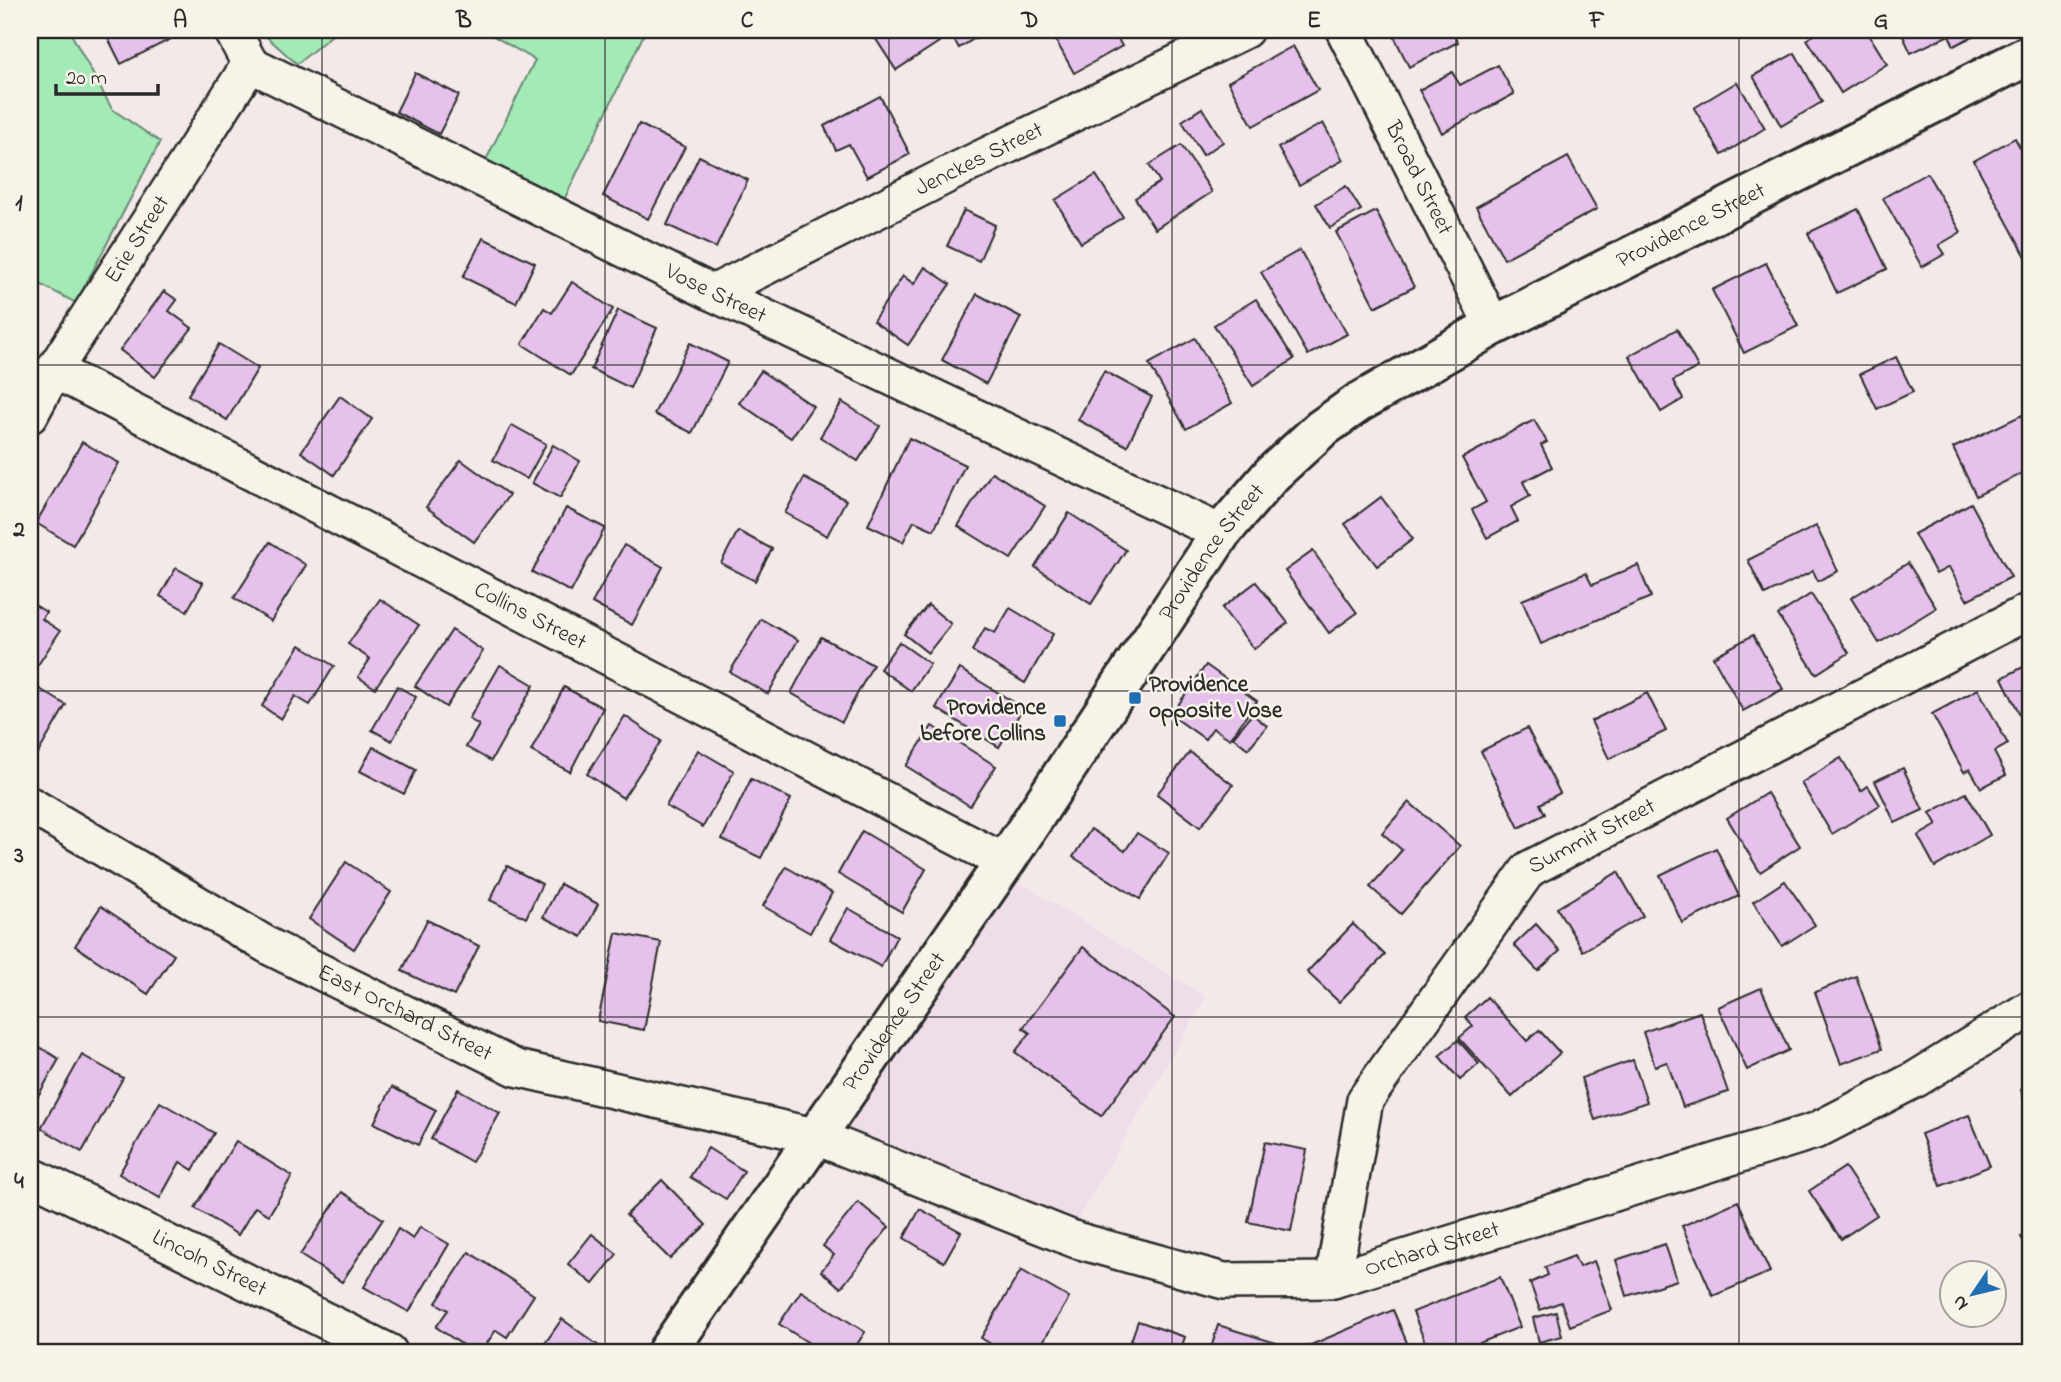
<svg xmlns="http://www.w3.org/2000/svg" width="2061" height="1382" viewBox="0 0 2061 1382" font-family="'Indie Flower',sans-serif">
<rect width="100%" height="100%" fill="#f3e9e9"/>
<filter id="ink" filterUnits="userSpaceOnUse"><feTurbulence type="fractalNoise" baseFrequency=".0143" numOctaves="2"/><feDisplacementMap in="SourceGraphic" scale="14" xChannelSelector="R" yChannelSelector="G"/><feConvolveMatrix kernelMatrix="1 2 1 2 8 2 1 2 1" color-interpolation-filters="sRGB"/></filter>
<g filter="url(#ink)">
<polygon fill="#efddea" points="991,865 1206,997 1072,1229 833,1122"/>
<g fill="#a3eab7" stroke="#678a71" stroke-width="2">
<polygon points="30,30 69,30 112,109 160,142 76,303 30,279"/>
<polygon points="259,30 338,30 297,64"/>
<polygon points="483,30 646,30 564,200 486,160 535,60"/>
</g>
<g fill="#e5c1ec" stroke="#2b2b2b" stroke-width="2">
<polygon points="104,30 187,30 187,31 121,64"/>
<polygon points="870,30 930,30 939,42 896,70"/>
<polygon points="948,30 988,30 959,48"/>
<polygon points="1050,30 1113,30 1122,46 1074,73"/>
<polygon points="1391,30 1451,30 1458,42 1409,67"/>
<polygon points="1823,30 1866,30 1887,64 1841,93 1807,39"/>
<polygon points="1900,30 1978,30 1979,33 1954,46 1949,35 1911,53"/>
<polygon points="1293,46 1318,90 1253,126 1228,82"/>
<polygon points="1795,53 1822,102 1781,126 1753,76"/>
<polygon points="1498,65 1514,94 1442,133 1419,90 1452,72 1460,85"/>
<polygon points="415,73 459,95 439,134 396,112"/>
<polygon points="1737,82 1765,128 1722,155 1694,108"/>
<polygon points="880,96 910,154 867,177 849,144 836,150 824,126"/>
<polygon points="1202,108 1223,142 1203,155 1182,121"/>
<polygon points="1323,123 1343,160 1299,185 1278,148"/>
<polygon points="639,124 685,147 648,219 603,196"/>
<polygon points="2015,138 2031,168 2031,266 1974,161"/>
<polygon points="1181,145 1212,192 1155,229 1135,198 1160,182 1149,165"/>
<polygon points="699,156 748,180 716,248 667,225"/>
<polygon points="1568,157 1597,209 1504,259 1476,207"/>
<polygon points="1927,173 1961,232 1939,245 1945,254 1922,267 1883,198"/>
<polygon points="1096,175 1123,217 1081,243 1055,200"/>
<polygon points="1346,186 1361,210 1330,228 1316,204"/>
<polygon points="1858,209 1887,269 1837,293 1808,233"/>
<polygon points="964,210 995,225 979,261 947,246"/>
<polygon points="1376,211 1414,287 1375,307 1336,232"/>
<polygon points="483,238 535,263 516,303 463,277"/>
<polygon points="1300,250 1347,334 1308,355 1261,272"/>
<polygon points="1766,263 1798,326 1744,353 1712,290"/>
<polygon points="925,267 950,284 908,345 873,321 903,276 914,284"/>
<polygon points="572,282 613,309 571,375 522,344 544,308 552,313"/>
<polygon points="164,291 177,300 169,311 192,328 155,377 120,350"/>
<polygon points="977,294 1021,317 986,384 942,360"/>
<polygon points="1256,299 1294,359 1253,386 1214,325"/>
<polygon points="618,310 657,328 630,388 591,369"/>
<polygon points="1677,329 1698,367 1673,381 1683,399 1661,412 1629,356"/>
<polygon points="1195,338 1232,403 1186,429 1149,364"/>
<polygon points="690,343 728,362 692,433 654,414"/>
<polygon points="219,344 258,368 227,420 188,395"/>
<polygon points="1896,357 1913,392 1877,409 1860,374"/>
<polygon points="761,371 813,406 791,438 739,403"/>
<polygon points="1104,371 1152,397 1127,446 1078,420"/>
<polygon points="340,396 372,419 334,475 301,452"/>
<polygon points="842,402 880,426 858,461 820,437"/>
<polygon points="2022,415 2031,435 2031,469 1976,496 1953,448"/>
<polygon points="1534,420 1547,442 1541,445 1552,467 1523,482 1530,496 1511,507 1518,521 1487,538 1472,510 1486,502 1462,458"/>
<polygon points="512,425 546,444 527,479 493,460"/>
<polygon points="909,438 965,465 934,530 914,521 903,542 868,525"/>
<polygon points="82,442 119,463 73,545 36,523"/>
<polygon points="553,445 580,461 560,498 532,483"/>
<polygon points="461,460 509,495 474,542 426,507"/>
<polygon points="992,472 1045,506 1011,559 958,526"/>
<polygon points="804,478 846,500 827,536 785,513"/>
<polygon points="1381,497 1413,539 1377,566 1345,524"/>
<polygon points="1971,503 2011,577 1967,600 1949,567 1936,574 1914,534"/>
<polygon points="566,508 605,528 571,592 532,572"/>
<polygon points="1069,513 1126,550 1091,604 1035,567"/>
<polygon points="1816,526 1838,571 1818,581 1813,571 1765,595 1748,560"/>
<polygon points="738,531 772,549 755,581 721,563"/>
<polygon points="270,542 306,565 271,621 234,598"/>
<polygon points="624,545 663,567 632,625 592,603"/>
<polygon points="1313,551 1357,613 1329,633 1285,571"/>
<polygon points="1908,563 1936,608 1879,643 1851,598"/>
<polygon points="1638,565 1651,597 1541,644 1522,600 1586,573 1592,585"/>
<polygon points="176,568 203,583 187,611 160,596"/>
<polygon points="1256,582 1288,623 1254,649 1222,608"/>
<polygon points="1811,594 1849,653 1816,674 1778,615"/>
<polygon points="380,599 419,625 375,688 358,677 370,659 348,644"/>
<polygon points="30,602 46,612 42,619 60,631 38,665 30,660"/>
<polygon points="928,605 951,624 928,653 904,634"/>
<polygon points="1010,608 1053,634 1025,683 972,651 985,628 995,633"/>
<polygon points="761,619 798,640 768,694 730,672"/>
<polygon points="452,630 483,651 446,707 415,686"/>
<polygon points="1753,635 1783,689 1743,711 1713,657"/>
<polygon points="821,637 873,665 842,722 791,693"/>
<polygon points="899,642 930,664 911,691 880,669"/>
<polygon points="300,645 334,666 310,705 295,696 281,719 262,706"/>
<polygon points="2031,663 2031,731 2029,733 2002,678"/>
<polygon points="500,665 534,685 491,761 466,747 479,725 469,719"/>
<polygon points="1206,665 1257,701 1230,739 1213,728 1205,739 1171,715"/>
<polygon points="960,669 1023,708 999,747 936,708"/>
<polygon points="30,683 66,705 37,755 30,751"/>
<polygon points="397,686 416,697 392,741 372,730"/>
<polygon points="564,687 603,708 570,772 531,751"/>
<polygon points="1978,689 2008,744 1994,752 2006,775 1981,788 1970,769 1964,772 1932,714"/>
<polygon points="1647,693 1666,731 1609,759 1591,721"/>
<polygon points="1252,714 1267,726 1248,749 1233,737"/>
<polygon points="625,716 661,741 623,798 587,774"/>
<polygon points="932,726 996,766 970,806 906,766"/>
<polygon points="1527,728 1560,793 1540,804 1545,814 1519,828 1481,751"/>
<polygon points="373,747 416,770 404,794 360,771"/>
<polygon points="698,750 734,771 703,827 666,806"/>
<polygon points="1190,752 1233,785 1200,827 1157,794"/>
<polygon points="1841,758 1861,791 1868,786 1880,805 1832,834 1801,783"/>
<polygon points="1903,768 1923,810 1895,823 1875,781"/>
<polygon points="751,779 791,799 761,858 722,839"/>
<polygon points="1767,793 1800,846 1760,872 1727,818"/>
<polygon points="1966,793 1990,835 1935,867 1918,836 1937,825 1930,813"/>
<polygon points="1409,802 1460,846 1401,914 1370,887 1402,850 1382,833"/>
<polygon points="1091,829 1125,851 1137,833 1169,853 1140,899 1073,857"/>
<polygon points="862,831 926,869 902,912 838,874"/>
<polygon points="1716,848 1739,896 1682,923 1660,875"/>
<polygon points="346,862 391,892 354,949 309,919"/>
<polygon points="507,866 542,884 526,918 490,900"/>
<polygon points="786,867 832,893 810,933 763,906"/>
<polygon points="1618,872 1643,916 1583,951 1557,908"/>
<polygon points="1785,881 1815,925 1782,946 1753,902"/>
<polygon points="560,884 598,904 582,937 543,917"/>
<polygon points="101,906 174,955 148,994 75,946"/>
<polygon points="848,908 897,936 881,967 830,939"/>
<polygon points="427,920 479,946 454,996 402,971"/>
<polygon points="1353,924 1385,955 1339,1002 1307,972"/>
<polygon points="1536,924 1560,951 1538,971 1514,945"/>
<polygon points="616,933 661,942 644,1030 598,1021"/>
<polygon points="1083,947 1175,1017 1101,1116 1015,1052 1030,1033 1023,1028"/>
<polygon points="1856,976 1882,1049 1841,1064 1815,992"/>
<polygon points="1761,988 1789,1050 1747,1070 1718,1007"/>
<polygon points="1487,997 1527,1041 1539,1030 1560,1053 1512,1097 1459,1038 1473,1026 1465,1017"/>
<polygon points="1700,1012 1728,1092 1683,1107 1667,1062 1655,1066 1643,1032"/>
<polygon points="1458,1040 1479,1064 1460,1080 1439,1056"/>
<polygon points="30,1041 59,1059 38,1096 30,1091"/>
<polygon points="82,1055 123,1078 82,1152 41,1128"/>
<polygon points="1633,1060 1647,1102 1595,1120 1581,1078"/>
<polygon points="2031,1086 2031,1122 2021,1090"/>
<polygon points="392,1087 436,1110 418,1145 374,1123"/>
<polygon points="458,1089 500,1113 472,1162 431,1139"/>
<polygon points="160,1102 214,1133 193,1170 180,1162 160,1198 119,1174"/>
<polygon points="1969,1115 1990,1166 1941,1186 1921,1134"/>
<polygon points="236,1141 292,1176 269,1215 255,1207 238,1235 195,1208"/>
<polygon points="1265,1142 1307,1150 1291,1231 1248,1222"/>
<polygon points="708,1148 744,1171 726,1199 690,1177"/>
<polygon points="1845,1167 1877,1215 1841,1239 1809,1191"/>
<polygon points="662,1180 706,1225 670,1259 626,1215"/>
<polygon points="342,1192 383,1219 342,1282 300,1255"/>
<polygon points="1738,1201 1770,1272 1713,1296 1682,1226"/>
<polygon points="858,1202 889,1227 841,1288 821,1271 834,1255 823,1246"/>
<polygon points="920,1209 961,1232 944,1262 904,1238"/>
<polygon points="420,1227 449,1244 409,1312 364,1287 398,1229 413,1239"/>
<polygon points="2031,1232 2031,1255 2021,1237"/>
<polygon points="592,1234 617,1254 593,1284 568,1264"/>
<polygon points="1665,1244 1677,1280 1627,1296 1616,1260"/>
<polygon points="469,1252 534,1295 507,1337 496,1330 481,1352 473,1352 436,1327 448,1310 436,1303"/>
<polygon points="1574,1256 1579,1267 1594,1261 1612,1310 1570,1326 1561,1302 1540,1310 1530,1283 1548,1275 1545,1267"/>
<polygon points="1021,1270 1069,1298 1037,1352 1004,1352 981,1338"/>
<polygon points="1500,1277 1520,1327 1457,1352 1429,1352 1413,1312"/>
<polygon points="801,1291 865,1332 852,1352 823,1352 779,1324"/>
<polygon points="1393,1310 1411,1352 1309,1352 1306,1347"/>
<polygon points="1556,1312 1562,1336 1539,1342 1533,1318"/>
<polygon points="562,1319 607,1352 539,1352"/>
<polygon points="1138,1321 1185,1337 1180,1352 1127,1352"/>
<polygon points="1218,1325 1289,1347 1287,1352 1210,1352"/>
</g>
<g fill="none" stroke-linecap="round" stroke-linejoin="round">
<defs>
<g id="street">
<path id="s1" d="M 232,30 L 250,64 L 713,293 L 1221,533"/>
<path id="s2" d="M 1344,30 L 1493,326"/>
<path id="s3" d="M 713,293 L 951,173 L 1245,30"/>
<path id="s4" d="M 54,370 L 1005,862"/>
<path id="s5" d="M 30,415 L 54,370 L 250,64"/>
<path id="s6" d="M 30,805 L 272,948 L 516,1068 L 814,1136 L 1076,1240 L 1224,1281 L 1333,1280 L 1815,1131 L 1916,1079 L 2031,1008"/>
<path id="s7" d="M 30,1175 L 389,1352"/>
<path id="s8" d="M 1333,1280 L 1365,1100 L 1529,869 L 2031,610"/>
</g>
<g id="secondary">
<path id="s9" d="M 667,1352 L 1005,862 L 1221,533 L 1272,474 L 1321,429 L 1358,403 L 1493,326 L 2031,54"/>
</g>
</defs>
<use href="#street" stroke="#2b2b2b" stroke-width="40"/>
<use href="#secondary" stroke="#2b2b2b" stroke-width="44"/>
<use href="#street" stroke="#f7f3e8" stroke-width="35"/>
<use href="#secondary" stroke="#f7f3e8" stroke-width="38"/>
</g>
</g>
<path fill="none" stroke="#2b2b2b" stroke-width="2" stroke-opacity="0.55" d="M 322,30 L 322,1352M 605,30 L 605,1352M 889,30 L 889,1352M 1172,30 L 1172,1352M 1456,30 L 1456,1352M 1739,30 L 1739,1352M 30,365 L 2031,365M 30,691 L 2031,691M 30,1017 L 2031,1017"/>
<g fill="#1f6fb2" stroke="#f7f3e8" stroke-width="2.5">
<rect x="1128" y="691" width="14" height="14" rx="3.5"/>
<rect x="1053" y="714" width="14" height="14" rx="3.5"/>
</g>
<g text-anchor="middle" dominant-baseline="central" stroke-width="5" stroke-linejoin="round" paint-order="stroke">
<g font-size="23" fill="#2b2b2b" stroke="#f7f3e8">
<text stroke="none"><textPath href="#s3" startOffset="298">Jenckes Street</textPath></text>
<text stroke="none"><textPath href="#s2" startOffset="166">Broad Street</textPath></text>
<text stroke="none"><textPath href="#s9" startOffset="1556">Providence Street</textPath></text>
<text stroke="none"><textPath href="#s5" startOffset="206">Erie Street</textPath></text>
<text stroke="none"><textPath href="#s1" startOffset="558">Vose Street</textPath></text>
<text stroke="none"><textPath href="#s9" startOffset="968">Providence Street</textPath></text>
<text stroke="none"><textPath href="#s4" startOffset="536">Collins Street</textPath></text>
<text stroke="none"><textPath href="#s8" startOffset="537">Summit Street</textPath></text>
<text stroke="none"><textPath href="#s6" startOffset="429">East Orchard Street</textPath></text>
<text stroke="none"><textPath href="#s9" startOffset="401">Providence Street</textPath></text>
<text stroke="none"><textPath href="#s6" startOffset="1507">Orchard Street</textPath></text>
<text stroke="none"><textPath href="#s7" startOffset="200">Lincoln Street</textPath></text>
</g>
<g font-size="23" font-weight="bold" fill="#2b2b2b" stroke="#f7f3e8" text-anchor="start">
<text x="1149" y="685">Providence<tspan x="1149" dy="26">opposite Vose</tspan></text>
<text x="1046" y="708" text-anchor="end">Providence<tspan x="1046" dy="26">before Collins</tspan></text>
</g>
</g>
<rect width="2061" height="1382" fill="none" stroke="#f7f3e8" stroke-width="77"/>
<g transform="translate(1973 1294) rotate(235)"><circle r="33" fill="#f7f3e8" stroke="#a5a39c" stroke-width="2"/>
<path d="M0-5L12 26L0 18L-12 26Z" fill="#1f6fb2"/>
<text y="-10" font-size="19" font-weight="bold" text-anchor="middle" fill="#2b2b2b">N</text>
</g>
<path d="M56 84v10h102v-10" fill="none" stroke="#2b2b2b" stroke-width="3.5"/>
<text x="66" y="84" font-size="21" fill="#2b2b2b" stroke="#f7f3e8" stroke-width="5" paint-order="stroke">20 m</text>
<rect x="38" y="38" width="1984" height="1306" fill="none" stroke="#2b2b2b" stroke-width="2.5"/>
<g font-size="23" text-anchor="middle" font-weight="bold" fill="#2b2b2b">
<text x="180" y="27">A</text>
<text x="464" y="27">B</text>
<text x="747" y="27">C</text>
<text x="1030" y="27">D</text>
<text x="1314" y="27">E</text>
<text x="1597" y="27">F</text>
<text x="1881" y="27">G</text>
<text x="19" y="210">1</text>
<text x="19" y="536">2</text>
<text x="19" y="862">3</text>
<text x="19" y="1188">4</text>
</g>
</svg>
